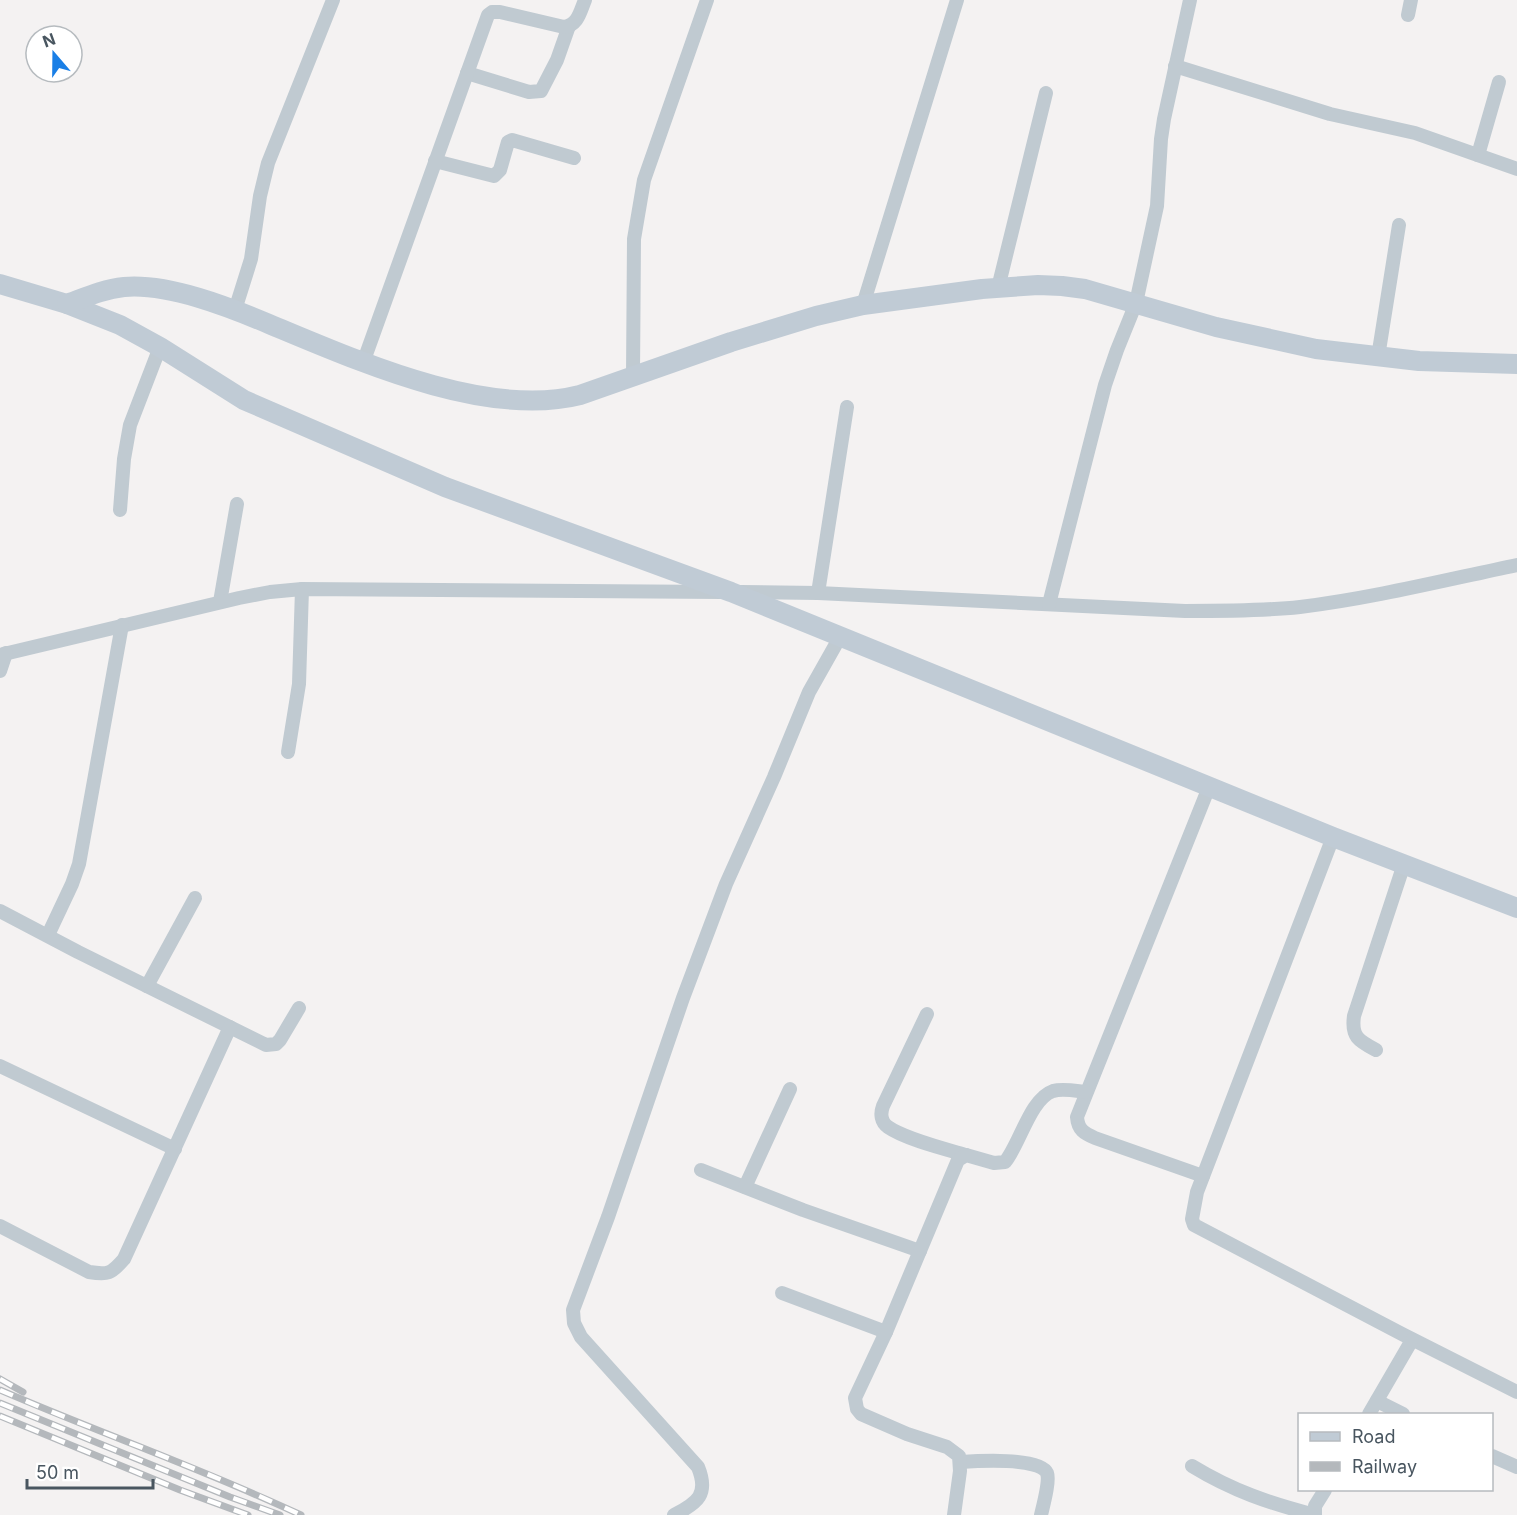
<svg xmlns="http://www.w3.org/2000/svg" width="1517" height="1515" viewBox="0 0 1517 1515" font-family="Inter,sans-serif">
<rect width="100%" height="100%" fill="#f4f2f2"/>
<g fill="none" stroke-linecap="round" stroke-linejoin="round">
<g stroke="#c0cad1" stroke-width="14">
<polyline points="1408,15 1411,0"/>
<polyline points="1175,66 1330,114 1415,133 1517,169"/>
<polyline points="467,73 529,92 541,91 557,60 569,26"/>
<polyline points="1478,155 1499,82"/>
<polyline points="435,161 494,176 500,170 508,142 512,140 574,158"/>
<polyline points="998,288 1046,93"/>
<polyline points="863,305 957,0"/>
<polyline points="235,310 251,259 260,196 268,163 333,0"/>
<polyline points="1378,357 1399,225"/>
<path d="M 363,363 L 488,15 L 492,12 L 500,12 L 564,27 C 578,25 580,12 585,0"/>
<polyline points="633,376 634,239 644,180 707,0"/>
<polyline points="120,510 124,459 130,425 160,347"/>
<path d="M 741,592 L 818,593 L 1185,611 C 1223,611 1262,611 1300,607 C 1373,598 1445,580 1517,565"/>
<polyline points="818,593 847,407"/>
<polyline points="220,602 237,504"/>
<polyline points="1049,604 1105,385 1117,350 1136,303 1157,206 1161,139 1164,119 1190,0"/>
<polyline points="0,655 239,598 270,592 302,589 722,592"/>
<polyline points="0,671 6,653"/>
<polyline points="288,752 299,684 302,589"/>
<polyline points="1333,837 1197,1192 1192,1219 1194,1225 1402,1334 1517,1392"/>
<polyline points="0,911 78,952 266,1045 276,1044 280,1040 299,1008"/>
<polyline points="48,935 72,884 79,864 122,625"/>
<polyline points="147,986 195,898"/>
<path d="M 927,1014 L 883,1106 C 880,1114 881,1122 888,1127 C 905,1139 945,1149 966,1155"/>
<path d="M 1376,1050 C 1359,1041 1351,1037 1354,1016 L 1404,864"/>
<polyline points="0,1066 175,1149"/>
<polyline points="701,1170 803,1210 920,1251"/>
<path d="M 1203,1176 L 1095,1138 C 1084,1133 1078,1130 1077,1117 L 1209,787"/>
<polyline points="745,1187 790,1089"/>
<path d="M 0,1226 L 89,1272 C 108,1275 111,1274 124,1259 L 230,1027"/>
<polyline points="782,1293 886,1332"/>
<polyline points="1377,1401 1403,1414"/>
<polyline points="1369,1414 1412,1340"/>
<polyline points="1492,1456 1517,1467"/>
<path d="M 960,1462 C 976,1461 1040,1457 1047,1473 C 1050,1481 1043,1506 1041,1515"/>
<path d="M 1192,1466 C 1233,1491 1269,1503 1315,1515 L 1315,1506 L 1325,1490"/>
<path d="M 674,1515 C 698,1503 709,1494 698,1467 L 581,1337 L 574,1323 L 573,1310 L 608,1217 L 683,998 L 726,884 L 774,777 L 809,692 L 840,637"/>
<path d="M 954,1515 L 960,1471 L 959,1456 L 947,1447 L 907,1434 L 861,1414 L 857,1409 L 855,1398 L 886,1332 L 958,1160 L 966,1155 L 994,1163 L 1005,1162 C 1020,1144 1030,1099 1053,1091 C 1063,1088 1076,1091 1086,1092"/>
</g>
<g stroke="#c0cbd5" stroke-width="20">
<polyline points="0,284 67,304 120,325 160,347 244,400 445,487 731,592 1333,837 1517,908"/>
<path d="M 67,304 C 86,297 104,289 124,287 C 168,283 229,307 269,324 C 356,360 486,419 580,395 L 731,342 L 816,316 L 863,305 L 982,289 L 1038,285 L 1062,286 L 1085,289 L 1216,327 L 1316,349 L 1419,361 L 1517,364"/>
</g>
<defs>
<g id="rail">
<polyline points="0,1379 23,1392"/>
<path d="M 0,1390 C 100,1433 203,1469 301,1515"/>
<polyline points="0,1403 230,1497 280,1515"/>
<polyline points="0,1416 180,1490 248,1515"/>
</g>
</defs>
<use href="#rail" stroke="#b4b8bc" stroke-width="7"/>
<use href="#rail" stroke="#fff" stroke-width="4.5" stroke-dasharray="14" stroke-linecap="butt"/>
</g>
<rect x="1298" y="1413" width="195" height="78" fill="#ffffff" stroke="#b6bbbf" stroke-width="1.5"/>
<rect x="1310" y="1432" width="30" height="9" fill="#c0cbd5" stroke="#b6bbbf" stroke-width="1.5"/>
<text x="1352" y="1443" font-size="18" fill="#495660">Road</text>
<rect x="1310" y="1462" width="30" height="9" fill="#b4b8bc" stroke="#b6bbbf" stroke-width="1.5"/>
<text x="1352" y="1473" font-size="18" fill="#495660">Railway</text>
<g transform="translate(54 54) rotate(340)"><circle r="28" fill="#ffffff" stroke="#b6bbbf" stroke-width="1.5"/>
<path d="M0-4.5L10 22L0 15L-10 22Z" fill="#1a7fe6"/>
<text y="-9" font-size="16" font-weight="bold" text-anchor="middle" fill="#495660">N</text>
</g>
<path d="M27 1479v9h126v-9" fill="none" stroke="#495660" stroke-width="3"/>
<text x="36" y="1479" font-size="18" fill="#495660" stroke="#ffffff" stroke-width="4.5" paint-order="stroke">50 m</text>
</svg>
